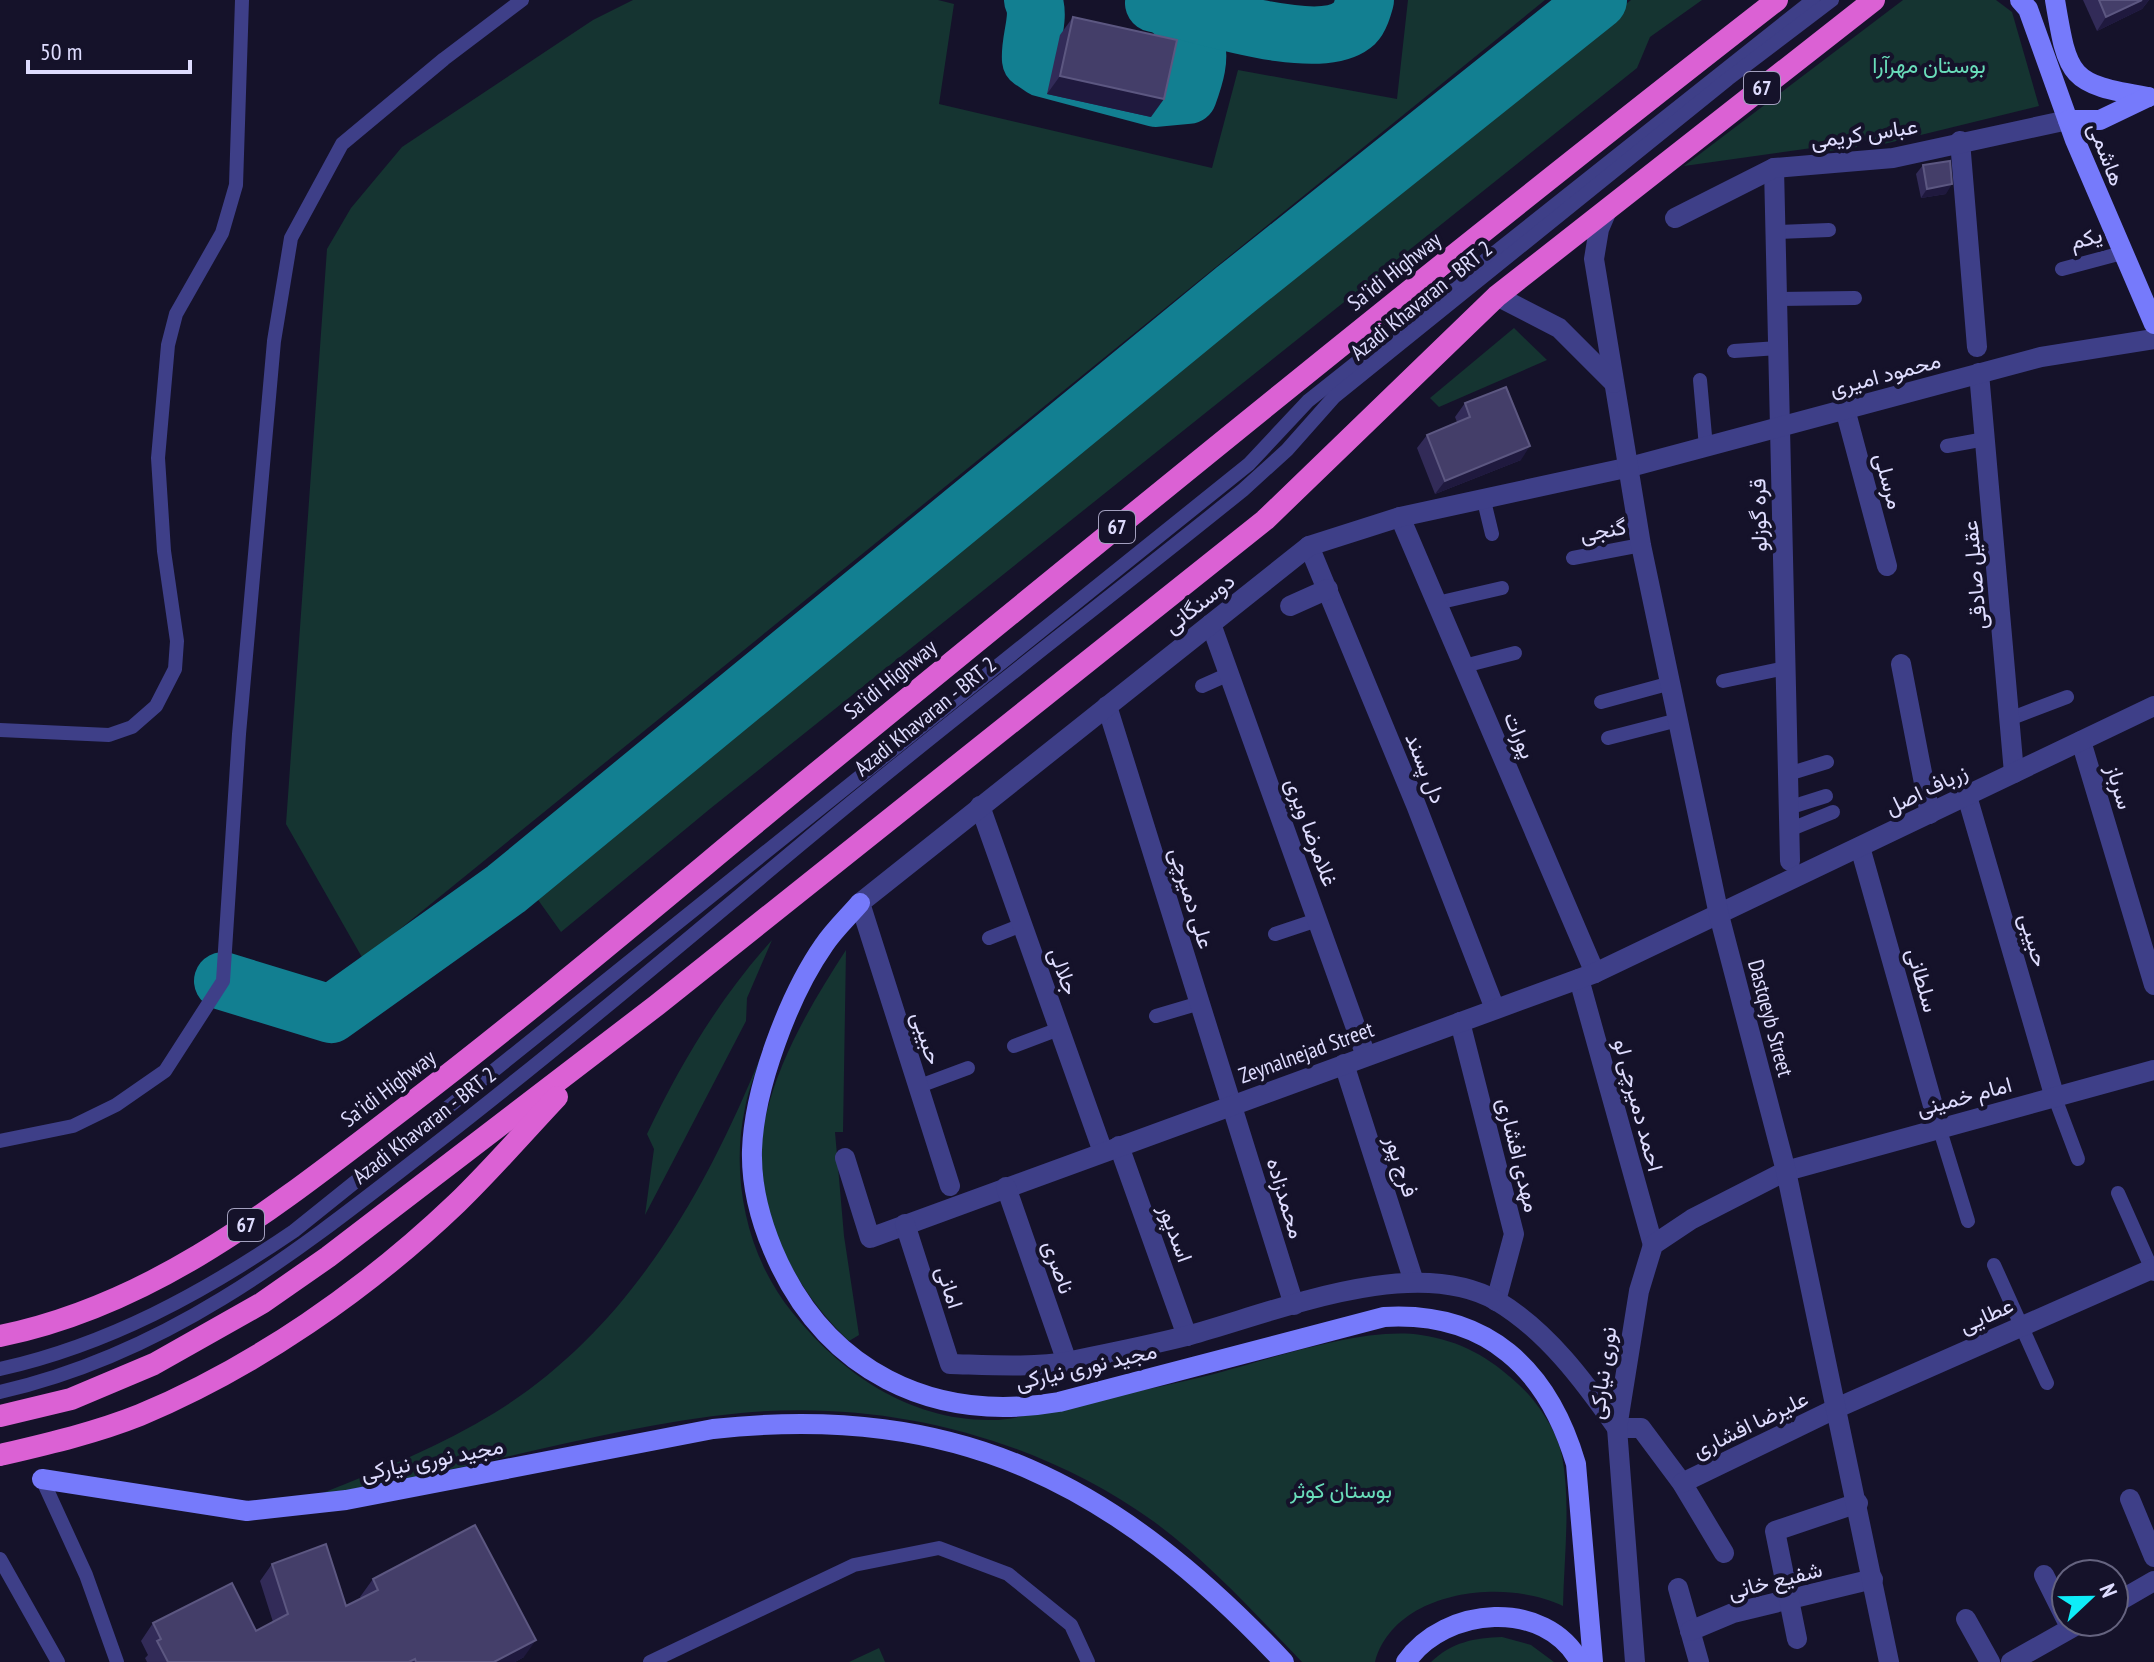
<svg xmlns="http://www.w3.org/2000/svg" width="2154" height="1662" viewBox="0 0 2154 1662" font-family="'PT Sans Narrow',Vazirmatn,sans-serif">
<rect width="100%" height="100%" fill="#15122a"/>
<g fill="#153431">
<polygon points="633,0 938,0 954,4 939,104 1212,168 1238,70 1397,99 1408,0 1545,0 363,959 286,824 327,249 351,208 402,147 593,20"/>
<path d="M 1631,0 L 1702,0 L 1650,37 L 1637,68 L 711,808 L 561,932 L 526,883 C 893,587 1265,297 1631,0 Z"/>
<polygon points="1903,0 1996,0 2012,12 2039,106 1884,144 1857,139 1857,147 1822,152 1819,147 1684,166"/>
<polygon points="1514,328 1547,360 1439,407 1430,398"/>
<path d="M 772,940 L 747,998 L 746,1021 L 645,1215 L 654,1149 L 647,1134 C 681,1063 719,999 772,940 Z"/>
<path d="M 846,950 L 843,1132 L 835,1132 L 844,1236 L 859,1335 L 849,1341 C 790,1286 747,1198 766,1115 C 780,1056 813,1001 846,950 Z"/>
<path d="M 765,1046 C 758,1066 749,1087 745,1108 C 730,1177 747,1257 792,1312 C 841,1373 909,1421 992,1420 C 1017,1420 1044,1410 1069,1405 C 1116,1395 1163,1387 1210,1375 C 1268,1360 1363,1326 1421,1335 C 1461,1341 1489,1357 1518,1384 C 1537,1401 1557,1430 1562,1456 C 1571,1503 1564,1558 1563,1606 C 1506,1578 1395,1589 1375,1662 L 1302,1662 C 1254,1613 1208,1561 1153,1521 C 1035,1437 885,1399 741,1413 C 599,1427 462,1474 320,1494 C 381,1470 441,1446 496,1412 C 631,1328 708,1188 765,1046 Z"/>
<path d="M 1502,1637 L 1531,1645 L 1554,1662 L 1431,1662 C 1452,1642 1474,1638 1502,1637 Z"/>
<polygon points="879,1648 885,1662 849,1662"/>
</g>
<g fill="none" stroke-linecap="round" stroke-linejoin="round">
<g stroke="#127f91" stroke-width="58">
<path d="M 1033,0 C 1041,17 1029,41 1031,60 L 1043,68 L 1156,98 L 1188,95 C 1204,51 1201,38 1167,6"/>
<path d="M 1154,3 C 1198,13 1320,55 1355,23 C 1360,18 1363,7 1365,0"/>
<polyline points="223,981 331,1014 506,889 1235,290 1598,0"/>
</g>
<g stroke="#3e3f88" stroke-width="14">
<polyline points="1776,232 1829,230"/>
<polyline points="2062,269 2122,253"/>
<polyline points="1777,299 1855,298"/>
<polyline points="1734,351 1778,348"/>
<polyline points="1700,380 1706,447"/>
<polyline points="1947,446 1985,439"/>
<polyline points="1484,501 1492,534"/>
<polyline points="1573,558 1641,545"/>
<polyline points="1437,603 1502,588"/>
<polyline points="1464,666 1515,653"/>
<polyline points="1723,681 1785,668"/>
<polyline points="1202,686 1229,674"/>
<polyline points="1601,702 1671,683"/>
<polyline points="2012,718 2067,697"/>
<polyline points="0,730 109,735 132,727 156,706 175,669 177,641 164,551 158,458 168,345 176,314 222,233 236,185 242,0"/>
<polyline points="1608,738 1678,720"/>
<polyline points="1788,774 1827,762"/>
<polyline points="1788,808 1826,796"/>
<polyline points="1789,830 1833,812"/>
<polyline points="1275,934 1317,920"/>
<polyline points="989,938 1022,925"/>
<polyline points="1156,1016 1200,1003"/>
<polyline points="1014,1046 1059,1029"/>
<polyline points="917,1087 968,1068"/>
<polyline points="2055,1098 2078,1159"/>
<polyline points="1939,1127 1968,1221"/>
<polyline points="0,1141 73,1126 116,1105 165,1071 223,981 239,734 274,341 291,238 342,144 444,59 522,0"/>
<polyline points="2118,1193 2154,1274"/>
<polyline points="1994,1265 2047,1383"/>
<path d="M 0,1369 C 108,1345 203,1293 294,1231 L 1249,464 L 1308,401 L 1813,0"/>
<path d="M 0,1392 C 172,1353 299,1250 434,1145 C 559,1048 679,946 800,845 C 945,723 1096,609 1243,490 L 1287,450 L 1334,397 L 1728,79 L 1832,0"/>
<polyline points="42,1479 86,1575 117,1662"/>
<polyline points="0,1559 58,1662"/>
<polyline points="650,1662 854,1565 939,1548 1008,1574 1071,1625 1088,1662"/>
</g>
<g stroke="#3e3f88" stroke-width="20">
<polyline points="1960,141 1977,347"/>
<polyline points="1774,168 1790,861"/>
<polyline points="1979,373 2014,773"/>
<polyline points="1845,409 1887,566"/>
<polyline points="1400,517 1595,973"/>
<polyline points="1309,546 1416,805 1495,1009"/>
<polyline points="1290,606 1328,589"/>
<polyline points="1211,624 1366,1056"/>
<polyline points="1901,664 1930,814"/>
<polyline points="1107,706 1294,1305"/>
<polyline points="2081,741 2154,985"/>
<polyline points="1967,796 2055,1098"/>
<polyline points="980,806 1103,1152"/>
<polyline points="1860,847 1939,1127"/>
<polyline points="1579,979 1653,1245"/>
<polyline points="1460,1022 1514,1234 1496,1301"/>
<polyline points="1344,1064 1414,1282"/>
<polyline points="1119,1146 1187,1336"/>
<polyline points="845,1158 870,1238 1595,973 2154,706"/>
<polyline points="950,1186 860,903 1309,546 1400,517 1630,467 2041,357 2154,339"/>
<polyline points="1006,1187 1067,1362"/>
<path d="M 905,1224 L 950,1364 C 989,1365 1033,1368 1071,1361 C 1111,1353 1151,1345 1190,1335 C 1275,1312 1414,1253 1497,1301 C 1547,1331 1584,1381 1617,1428 L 1641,1428 L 1682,1483 L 1724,1553"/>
<polyline points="1682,1483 1839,1407 2154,1268"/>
<polyline points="2130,1499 2154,1557"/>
<polyline points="2044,1575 2066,1619"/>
<polyline points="1678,1588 1699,1662"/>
<polyline points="2114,1604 2154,1581"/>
<polyline points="1966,1619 1990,1662"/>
<polyline points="1690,1631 1733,1613 1873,1579"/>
<polyline points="1797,1639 1775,1531 1858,1503"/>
<polyline points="1635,1662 1617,1428 1639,1291 1653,1245 1692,1219 1786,1171 2154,1070"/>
<polyline points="2011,1662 2082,1622"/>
</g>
<g stroke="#3e3f88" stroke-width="20">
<polyline points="1608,208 1599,229 1594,259 1641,545 1719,915 1786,1171 1889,1662"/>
<polyline points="1675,218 1774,168 1893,158 2068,120"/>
<polyline points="1497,296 1559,328 1614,383"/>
</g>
<g stroke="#767afb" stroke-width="20">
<polyline points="2020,0 2028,9 2075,140 2154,324"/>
<path d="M 2055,0 C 2068,78 2069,84 2148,97"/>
<polyline points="2068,120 2100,120 2148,97"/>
<path d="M 860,903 C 848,917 834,930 824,945 C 789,995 754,1088 752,1150 C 751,1184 760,1219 773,1250 C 824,1371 932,1424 1059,1402 L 1384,1317 C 1487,1311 1548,1369 1576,1464 L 1593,1662"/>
<path d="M 42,1479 L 247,1511 L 346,1500 L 713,1429 C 961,1402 1117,1485 1284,1662"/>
<path d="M 1406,1662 C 1445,1606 1545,1598 1580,1662"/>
</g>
<g stroke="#db61d4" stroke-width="22">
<path d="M 0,1336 C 158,1304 281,1202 406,1107 C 546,1000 680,885 815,774 C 1134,513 1452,253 1777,0"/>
<polyline points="0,1416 71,1399 154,1364 262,1303 328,1257 657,1005 1265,520 1497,296 1874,0"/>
<path d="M 0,1455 C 47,1444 95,1433 140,1415 C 255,1367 367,1289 457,1203 C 492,1169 524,1132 557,1097"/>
</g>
</g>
<g fill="#322b58">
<polygon points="2083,0 2149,0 2142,9 2097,31"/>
<polygon points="1073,17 1151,117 1047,94 1060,35"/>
<polygon points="1923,165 1946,194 1921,198 1916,174"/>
<polygon points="1465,403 1521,460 1435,494 1417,448 1427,435 1457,422 1455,417"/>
<polygon points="272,1564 346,1606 361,1598 360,1597 373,1579 524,1657 515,1662 147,1662 145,1658 148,1655 141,1641 153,1623 256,1631 273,1622 260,1581"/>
</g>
<g fill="#1f193e">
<polygon points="2142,0 2149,0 2142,9 2097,31 2106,17"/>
<polygon points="1060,76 1164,99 1151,117 1047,94"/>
<polygon points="1952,184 1946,194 1921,198 1927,189"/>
<polygon points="1530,446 1521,460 1435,494 1445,481"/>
<polygon points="536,1640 524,1657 515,1662 494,1662"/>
</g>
<g fill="#443e69" stroke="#5c5781" stroke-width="2">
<polygon points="2099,0 2142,0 2106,17"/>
<polygon points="1073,17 1177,40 1164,99 1060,76"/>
<polygon points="1950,161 1952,184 1927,189 1923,165"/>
<polygon points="1506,387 1530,446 1445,481 1427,435 1470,417 1465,403"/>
<polygon points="475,1525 536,1640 494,1662 416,1662 415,1659 409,1662 168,1662 157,1641 161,1639 153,1623 232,1583 256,1631 288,1614 272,1564 326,1544 346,1606 378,1590 373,1579"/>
</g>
<g text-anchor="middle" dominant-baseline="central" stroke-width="8" stroke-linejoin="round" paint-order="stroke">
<g fill="#15122a" stroke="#a29fbe" stroke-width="2">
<rect x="1744" y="72" width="36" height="32" rx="6"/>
<rect x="1099" y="511" width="36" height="32" rx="6"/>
<rect x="228" y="1209" width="36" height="32" rx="6"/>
</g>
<g font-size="20" font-weight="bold" fill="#dedcfe">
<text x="1762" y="88">67</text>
<text x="1117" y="527">67</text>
<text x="246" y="1225">67</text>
</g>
<g font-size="22" fill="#69ddba" stroke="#15122a">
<text x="1929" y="65">بوستان مهرآرا</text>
<text x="1341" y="1490">بوستان کوثر</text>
</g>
<g font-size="22" fill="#dedcfe" stroke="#15122a">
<text transform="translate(1864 133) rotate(-8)">عباس کریمی</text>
<text transform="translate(2107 154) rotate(69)">هاشمی</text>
<text transform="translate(2086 238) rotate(-15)">یکم</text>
<text transform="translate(1394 271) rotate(-38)">Sa'idi Highway</text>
<text transform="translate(1421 300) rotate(-39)">Azadi Khavaran - BRT 2</text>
<text transform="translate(1885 374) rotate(-15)">محمود امیری</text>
<text transform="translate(1889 481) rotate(75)">مرسلی</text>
<text transform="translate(1758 515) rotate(-91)">قره گوزلو</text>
<text transform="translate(1603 530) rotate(-10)">گنجی</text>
<text transform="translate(1974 575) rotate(-95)">عقیل صادقی</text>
<text transform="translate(1199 603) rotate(-38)">دوسنگانی</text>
<text transform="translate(890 679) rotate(-39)">Sa'idi Highway</text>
<text transform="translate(925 716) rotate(-39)">Azadi Khavaran - BRT 2</text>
<text transform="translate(1520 735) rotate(67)">پورات</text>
<text transform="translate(1426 768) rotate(68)">دل پسند</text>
<text transform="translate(2120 787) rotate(73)">سرباز</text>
<text transform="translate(1926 789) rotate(-26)">زرباف اصل</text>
<text transform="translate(1312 832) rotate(70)">غلامرضا ویری</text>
<text transform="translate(1192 898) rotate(73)">علی دمیرچی</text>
<text transform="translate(2034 940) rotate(74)">حبیبی</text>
<text transform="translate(1064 971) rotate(70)">جلالی</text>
<text transform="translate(1923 980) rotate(74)">سلطانی</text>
<text transform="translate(1771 1018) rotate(75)">Dastqeyb Street</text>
<text transform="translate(927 1038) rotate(72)">حبیبی</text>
<text transform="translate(1306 1052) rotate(-20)">Zeynalnejad Street</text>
<text transform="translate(388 1088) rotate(-37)">Sa'idi Highway</text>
<text transform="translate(1964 1096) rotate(-15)">امام خمینی</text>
<text transform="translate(1639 1105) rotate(75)">احمد دمیرچی لو</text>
<text transform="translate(424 1125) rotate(-38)">Azadi Khavaran - BRT 2</text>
<text transform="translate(1519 1155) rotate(76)">مهدی افشاری</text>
<text transform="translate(1402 1166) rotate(72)">فرج پور</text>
<text transform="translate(1286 1198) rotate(73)">محمدزاده</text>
<text transform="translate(1176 1233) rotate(70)">اسدپور</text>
<text transform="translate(1059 1267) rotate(71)">ناصری</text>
<text transform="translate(950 1287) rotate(72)">امانی</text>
<text transform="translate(1986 1315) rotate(-24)">عطایی</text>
<text transform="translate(1086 1366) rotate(-13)">مجید نوری نیارکی</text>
<text transform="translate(1602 1373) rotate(-82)">نوری نیارکی</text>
<text transform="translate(1750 1424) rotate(-26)">علیرضا افشاری</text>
<text transform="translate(432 1459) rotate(-11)">مجید نوری نیارکی</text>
<text transform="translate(1775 1580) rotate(-14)">شفیع خانی</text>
</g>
</g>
<g transform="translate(2090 1598) rotate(68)"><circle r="38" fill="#15122a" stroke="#65637f" stroke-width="2"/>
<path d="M0-6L14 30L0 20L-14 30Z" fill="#0eecf8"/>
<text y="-12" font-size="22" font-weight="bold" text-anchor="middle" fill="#dedcfe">N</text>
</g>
<path d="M28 60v12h162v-12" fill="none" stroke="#dedcfe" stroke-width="4"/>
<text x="40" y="60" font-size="24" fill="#dedcfe" stroke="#15122a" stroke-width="6" paint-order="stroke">50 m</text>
</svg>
